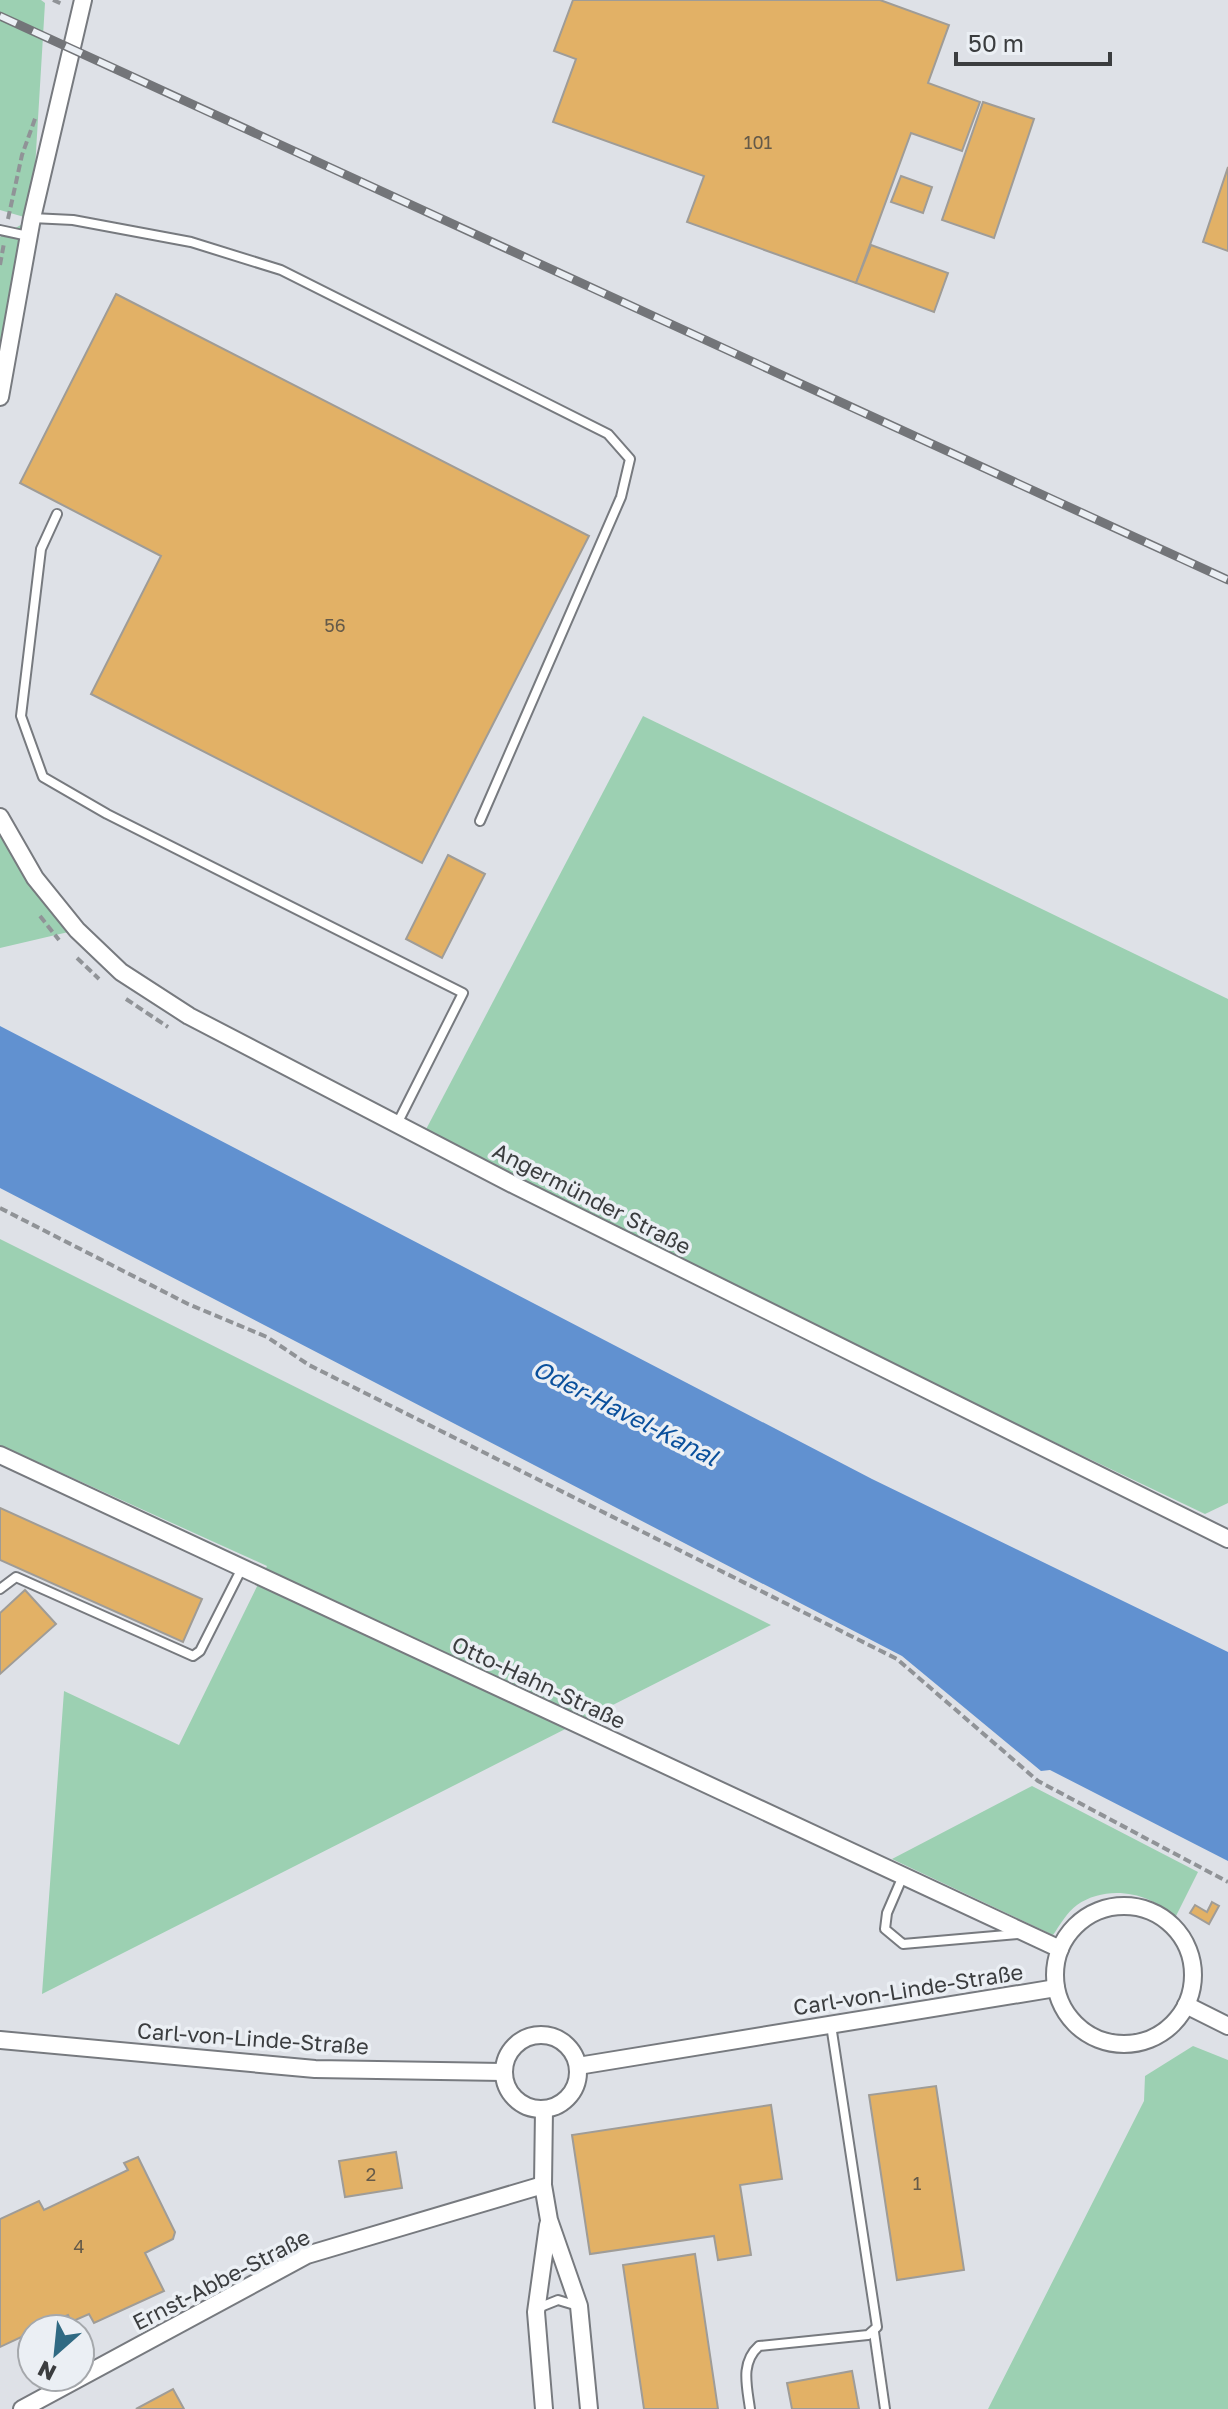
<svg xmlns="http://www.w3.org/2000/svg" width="1228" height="2409" viewBox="0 0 1228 2409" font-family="'Golos Text',sans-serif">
<rect width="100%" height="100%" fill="#dee1e7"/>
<g fill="#9cd0b2">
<polygon points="0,0 41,0 45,3 32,218 0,395 0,237 31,219 0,210"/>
<polygon points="643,716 1228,999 1228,1503 1205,1514 516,1186 422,1137"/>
<polygon points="0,810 77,930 0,948"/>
<polygon points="0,1239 771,1625 42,1994 64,1691 179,1745 267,1566 0,1445"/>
<path d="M 1032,1786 L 1198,1872 L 1175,1918 C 1151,1892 1107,1884 1077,1905 C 1067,1912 1060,1925 1053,1935 L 892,1859 Z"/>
<polygon points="1193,2046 1228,2060 1228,2409 988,2409 1144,2101 1145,2076"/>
</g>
<polygon fill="#6191d0" points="0,1026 872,1479 1228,1652 1228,1861 1050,1770 1041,1771 902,1656 0,1188"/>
<g fill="#e2b166" stroke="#9f9c97" stroke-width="2">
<polygon points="573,0 880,0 949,25 928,83 980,102 962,151 911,133 856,283 687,222 704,176 553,122 576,59 554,51"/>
<polygon points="983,102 1034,119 994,238 942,220"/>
<polygon points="1228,167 1228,251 1203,242"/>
<polygon points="901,176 932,187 923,213 891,202"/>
<polygon points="871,245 948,273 934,312 856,283"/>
<polygon points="116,294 589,536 422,863 91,694 161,556 20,483"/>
<polygon points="448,855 485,874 442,958 406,939"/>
<polygon points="0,1508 202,1599 183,1642 0,1560"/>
<polygon points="25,1590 56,1624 0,1674 0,1613"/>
<polygon points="1212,1902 1219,1906 1209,1924 1190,1913 1195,1905 1207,1912"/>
<polygon points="936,2086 964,2270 897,2280 869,2095"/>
<polygon points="771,2105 782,2179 740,2185 751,2255 718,2260 714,2236 590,2254 572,2135"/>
<polygon points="396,2152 402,2188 345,2197 339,2161"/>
<polygon points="138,2157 175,2232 173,2239 145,2253 164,2291 94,2323 89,2314 71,2322 68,2315 32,2329 32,2332 0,2347 0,2219 39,2201 44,2210 128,2170 124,2163"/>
<polygon points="695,2254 718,2409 644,2409 623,2265"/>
<polygon points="852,2371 859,2409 792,2409 787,2383"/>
<polygon points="173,2389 184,2409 136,2409"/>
</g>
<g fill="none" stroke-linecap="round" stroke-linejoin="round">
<defs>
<g id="service">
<polyline points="32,218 73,220 191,242 281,270 608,434 630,459 621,497 480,821"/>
<polyline points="0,230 28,236"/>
<polyline points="57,514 41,549 21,716 43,777 107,814 463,993 397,1124"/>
<polyline points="0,1589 16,1577 193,1656 200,1651 242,1568"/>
<polyline points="903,1876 887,1913 885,1929 903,1944 1018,1934"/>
<polyline points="538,2308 558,2300 578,2306"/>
<polyline points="874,2332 885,2409"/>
<path d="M 750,2409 C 747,2386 740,2363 759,2346 L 868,2335 L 877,2327 L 831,2025"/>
</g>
<g id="minor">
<polyline points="0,397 32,218 83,0"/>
<polyline points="0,817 35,878 77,930 121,972 189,1016 516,1186 1228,1539"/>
<polyline points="0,1455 1060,1949"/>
<circle cx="1124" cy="1975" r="69"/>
<polyline points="1186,2005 1228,2026"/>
<circle cx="541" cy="2072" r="37"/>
<polyline points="0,2040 315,2069 503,2072"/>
<polyline points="578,2066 1056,1988"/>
<polyline points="544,2109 543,2185 549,2220 579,2306 589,2409"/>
<polyline points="22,2409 307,2255 543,2185"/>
<polyline points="544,2409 536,2312 548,2225"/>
</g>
</defs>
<use href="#service" stroke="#777a7f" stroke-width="12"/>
<use href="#minor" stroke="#777a7f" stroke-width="20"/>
<g stroke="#909397" stroke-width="4" stroke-dasharray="8 4" stroke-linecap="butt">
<polyline points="53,0 62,4"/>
<polyline points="8,219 22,155 36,116"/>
<polyline points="0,265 4,243"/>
<polyline points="40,916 59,940"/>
<polyline points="77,958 99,979"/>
<polyline points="126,999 168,1027"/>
<polyline points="0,1208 188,1304 267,1337 309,1365 897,1659 1038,1781 1228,1882"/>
</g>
<use href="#service" stroke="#fff" stroke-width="8"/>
<use href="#minor" stroke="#fff" stroke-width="16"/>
<defs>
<polyline id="rail" points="0,16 1228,580"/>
</defs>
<use href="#rail" stroke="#737579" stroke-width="9"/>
<use href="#rail" stroke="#ebeff4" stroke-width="6" stroke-dasharray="18" stroke-linecap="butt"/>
</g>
<g text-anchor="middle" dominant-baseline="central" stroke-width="7" stroke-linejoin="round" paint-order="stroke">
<g font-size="18" fill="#655a49">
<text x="758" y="142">101</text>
<text x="335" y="625">56</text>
<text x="371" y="2174">2</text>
<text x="917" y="2183">1</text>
<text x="79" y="2246">4</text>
</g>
<g font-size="22" fill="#3b3d3f" stroke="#ebeff4">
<text transform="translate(592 1198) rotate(27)">Angermünder Straße</text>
<text transform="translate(539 1682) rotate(25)">Otto-Hahn-Straße</text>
<text transform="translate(908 1989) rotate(-9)">Carl-von-Linde-Straße</text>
<text transform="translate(253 2038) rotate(4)">Carl-von-Linde-Straße</text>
<text transform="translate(221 2279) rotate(-27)">Ernst-Abbe-Straße</text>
</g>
<g font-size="24" font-style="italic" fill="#0a509c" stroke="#ebeff4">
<text transform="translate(626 1412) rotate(27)">Oder-Havel-Kanal</text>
</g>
</g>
<g transform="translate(56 2353) rotate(207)"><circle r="38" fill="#ebeff4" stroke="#a5a8ac" stroke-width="2"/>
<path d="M0-6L14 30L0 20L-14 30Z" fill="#306a83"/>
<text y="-12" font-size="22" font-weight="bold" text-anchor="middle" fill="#3b3d3f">N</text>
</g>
<path d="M956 52v12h154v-12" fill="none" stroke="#3b3d3f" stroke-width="4"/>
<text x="968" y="52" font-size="24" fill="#3b3d3f" stroke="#ebeff4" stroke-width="6" paint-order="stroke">50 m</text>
</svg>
